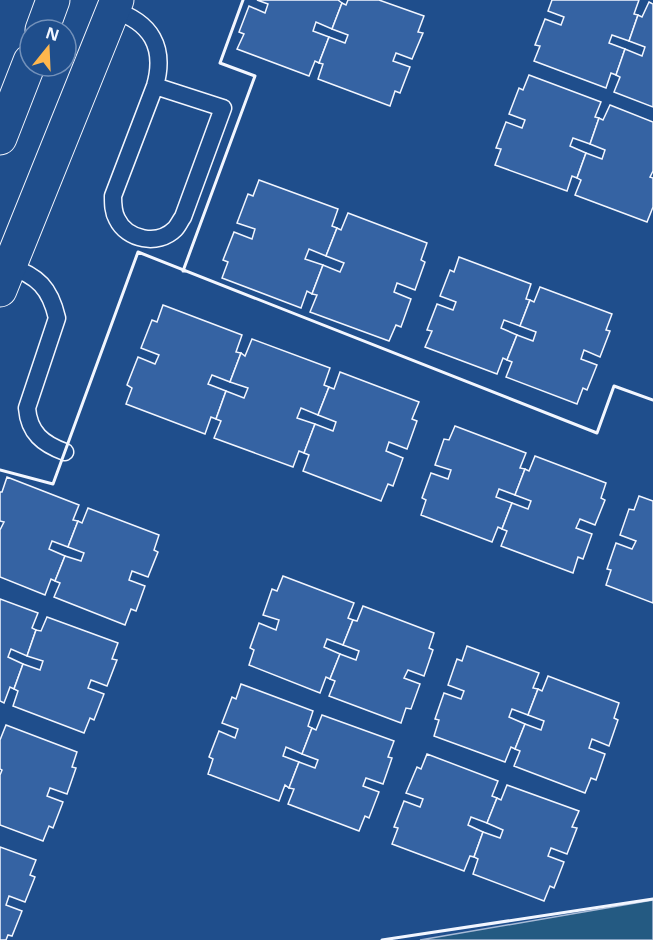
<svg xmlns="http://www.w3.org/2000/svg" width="653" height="940" viewBox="0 0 653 940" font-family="'Open Sans',sans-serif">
<rect width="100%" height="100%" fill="#1f4e8c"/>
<polygon fill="#245a82" stroke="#a8bbd7" stroke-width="1.5" points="653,900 653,940 420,940"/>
<g fill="#3563a3" stroke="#f2f6ff" stroke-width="1.5">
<polygon points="257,0 338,0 342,3 332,29 316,22 313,31 329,37 319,63 315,61 309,76 237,49 244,34 239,32 249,6 265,13 268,4"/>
<polygon points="348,0 379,0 424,16 418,32 423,33 412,59 396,53 393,61 410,67 400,93 395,91 390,106 318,79 323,64 319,63 329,37 345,43 348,35 332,29 342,3 346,5"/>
<polygon points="552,0 639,0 634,14 638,15 629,41 612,35 609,43 625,49 616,75 611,73 606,88 534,61 540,46 535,45 545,19 561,25 564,17 548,11"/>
<polygon points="649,2 653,4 653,107 614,92 620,77 616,75 625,49 642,56 645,47 629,41 638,15 642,17"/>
<polygon points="529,75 601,102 595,117 599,118 590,144 573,138 570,146 586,153 577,178 572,176 567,191 495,165 501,149 496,148 506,122 522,128 525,120 509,114 519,88 523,90"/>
<polygon points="610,105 653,122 653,171 650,177 653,178 653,207 647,222 575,195 581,180 577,178 586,153 602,159 605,150 590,144 599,118 603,120"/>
<polygon points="259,180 338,209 332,226 337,228 326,256 309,249 305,259 323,265 312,294 307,291 301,308 222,278 228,262 223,260 234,232 252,239 255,229 237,223 248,194 253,196"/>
<polygon points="348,213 427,243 421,260 425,262 415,290 397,283 394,292 411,299 401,327 396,325 389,341 310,312 317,295 312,294 323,265 340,272 344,263 326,256 337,228 341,230"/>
<polygon points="459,257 531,284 526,299 530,300 520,326 504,320 501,328 517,335 507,360 503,358 497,374 425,347 432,331 427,330 437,304 453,310 456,302 440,296 450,270 454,272"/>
<polygon points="540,287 612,314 606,330 610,331 600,357 584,350 581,359 597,365 587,390 583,388 577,404 506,377 512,362 507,360 517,335 533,341 536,332 520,326 530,300 534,302"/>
<polygon points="163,305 242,335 236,352 241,353 230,382 212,375 208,384 226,391 216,419 211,417 205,434 126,404 132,388 127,385 138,357 155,364 159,355 141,348 152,320 157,322"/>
<polygon points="252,339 330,368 324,385 329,387 318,415 301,408 297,418 315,424 304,453 299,451 293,467 214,438 221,421 216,419 226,391 244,398 248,388 230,382 241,353 245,356"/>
<polygon points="340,372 419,402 412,419 417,421 407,449 389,442 386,451 403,458 393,486 388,484 381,501 303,471 309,455 304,453 315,424 333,431 336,422 318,415 329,387 334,389"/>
<polygon points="455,426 526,453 520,468 525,469 515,495 499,489 496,497 512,503 502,529 498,527 492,542 421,515 426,500 422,498 431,473 448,479 451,470 435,465 444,439 449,440"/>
<polygon points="535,456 606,483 601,498 605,500 595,525 580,519 576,528 592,534 583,559 578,557 573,573 501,546 507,531 502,529 512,503 528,509 531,501 515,495 525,469 529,471"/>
<polygon points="7,477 79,505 73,520 78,521 68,547 52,541 49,549 65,556 55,581 51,579 45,595 0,577 0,530 4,522 0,521 0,492 2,492"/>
<polygon points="639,496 653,501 653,603 606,585 611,570 607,569 616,543 632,549 636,541 620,535 629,509 634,510"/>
<polygon points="88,508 159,535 154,550 158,552 148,577 132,571 129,580 145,586 136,611 131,609 125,625 54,597 60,583 55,581 65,556 81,561 84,553 68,547 78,521 82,523"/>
<polygon points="283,576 354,603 348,618 353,620 343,645 327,639 324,647 340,654 330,679 326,677 320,693 249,665 254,650 250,648 259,623 276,630 279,620 263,615 272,589 277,591"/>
<polygon points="0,599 38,613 32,628 36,630 27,656 11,649 8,657 23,664 14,689 10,687 4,703 0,701"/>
<polygon points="363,606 434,633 429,648 433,650 424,676 408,670 404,678 420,684 411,709 406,708 401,723 329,696 335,681 330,679 340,654 356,660 359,651 343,645 353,620 357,621"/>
<polygon points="47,617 118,643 112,659 117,660 107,686 91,680 88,688 104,694 94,720 90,718 84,733 13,706 18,691 14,689 23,664 40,670 43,661 27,656 36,630 41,631"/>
<polygon points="467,646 539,673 533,688 538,689 528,715 512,709 509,717 525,724 515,749 511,747 505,762 434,736 439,720 435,719 444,693 461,699 464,691 448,685 457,659 462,661"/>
<polygon points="548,676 619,703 614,718 618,720 609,746 592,739 589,748 605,754 596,780 591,778 585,793 514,766 520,751 515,749 525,724 541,730 544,721 528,715 538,689 542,691"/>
<polygon points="241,684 313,711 308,726 312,728 302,754 286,747 283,756 299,762 289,788 285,785 279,801 208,774 213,759 209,757 219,731 235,738 238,729 222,723 232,697 236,699"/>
<polygon points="322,715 394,741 388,757 392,758 383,784 366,778 363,786 379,792 369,818 365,816 359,831 288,804 294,789 289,788 299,762 315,768 318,760 302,754 312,728 316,730"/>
<polygon points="6,725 77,752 72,767 76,768 67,794 50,788 47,796 63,802 53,828 49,826 43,841 0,825 0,775 2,770 0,769 0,740"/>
<polygon points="427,754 498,781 492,796 497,798 487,823 471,817 468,825 483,832 474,857 470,856 464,871 392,844 398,828 394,827 404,801 420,807 423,799 406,793 417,767 421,769"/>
<polygon points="507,785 579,811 572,827 577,828 567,854 551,848 548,856 564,862 554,888 550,886 544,901 473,874 478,859 474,857 483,832 500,838 503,830 487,823 497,798 501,800"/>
<polygon points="0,847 36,860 30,875 35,877 25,902 9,896 6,905 22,911 12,936 8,935 6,940 0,940"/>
</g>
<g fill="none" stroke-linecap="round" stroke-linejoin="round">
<defs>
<g id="service">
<path d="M 113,10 C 151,22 166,47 155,86 L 113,196 C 113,204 113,212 117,219 C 127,240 158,246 175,229 C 178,226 180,221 183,217 L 223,108 L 155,86"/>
<path d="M 9,266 C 38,276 50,288 57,318 L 27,408 C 29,433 43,444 65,452"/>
</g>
<g id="tertiary">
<polyline points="42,30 53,0"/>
<polyline points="0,138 30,61"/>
<polyline points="0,290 117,0"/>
</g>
</defs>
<use href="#service" stroke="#f2f6ff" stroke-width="19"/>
<use href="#tertiary" stroke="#f2f6ff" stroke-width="35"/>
<use href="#service" stroke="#1f4e8c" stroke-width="16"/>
<use href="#tertiary" stroke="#1f4e8c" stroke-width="33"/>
<g stroke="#f2f6ff" stroke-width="3">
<polyline points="185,271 183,271 255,76 220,63 243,0"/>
<polyline points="0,470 53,484 138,252 597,433 614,386 653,400"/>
<polyline points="382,940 653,899"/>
</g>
</g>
<g transform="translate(48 48) rotate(18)"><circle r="28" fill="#1f4e8c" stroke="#7391ba" stroke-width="1.5"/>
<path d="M0-4.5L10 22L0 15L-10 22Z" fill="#ffb74d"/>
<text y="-9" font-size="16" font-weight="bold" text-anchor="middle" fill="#f2f6ff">N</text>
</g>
</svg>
